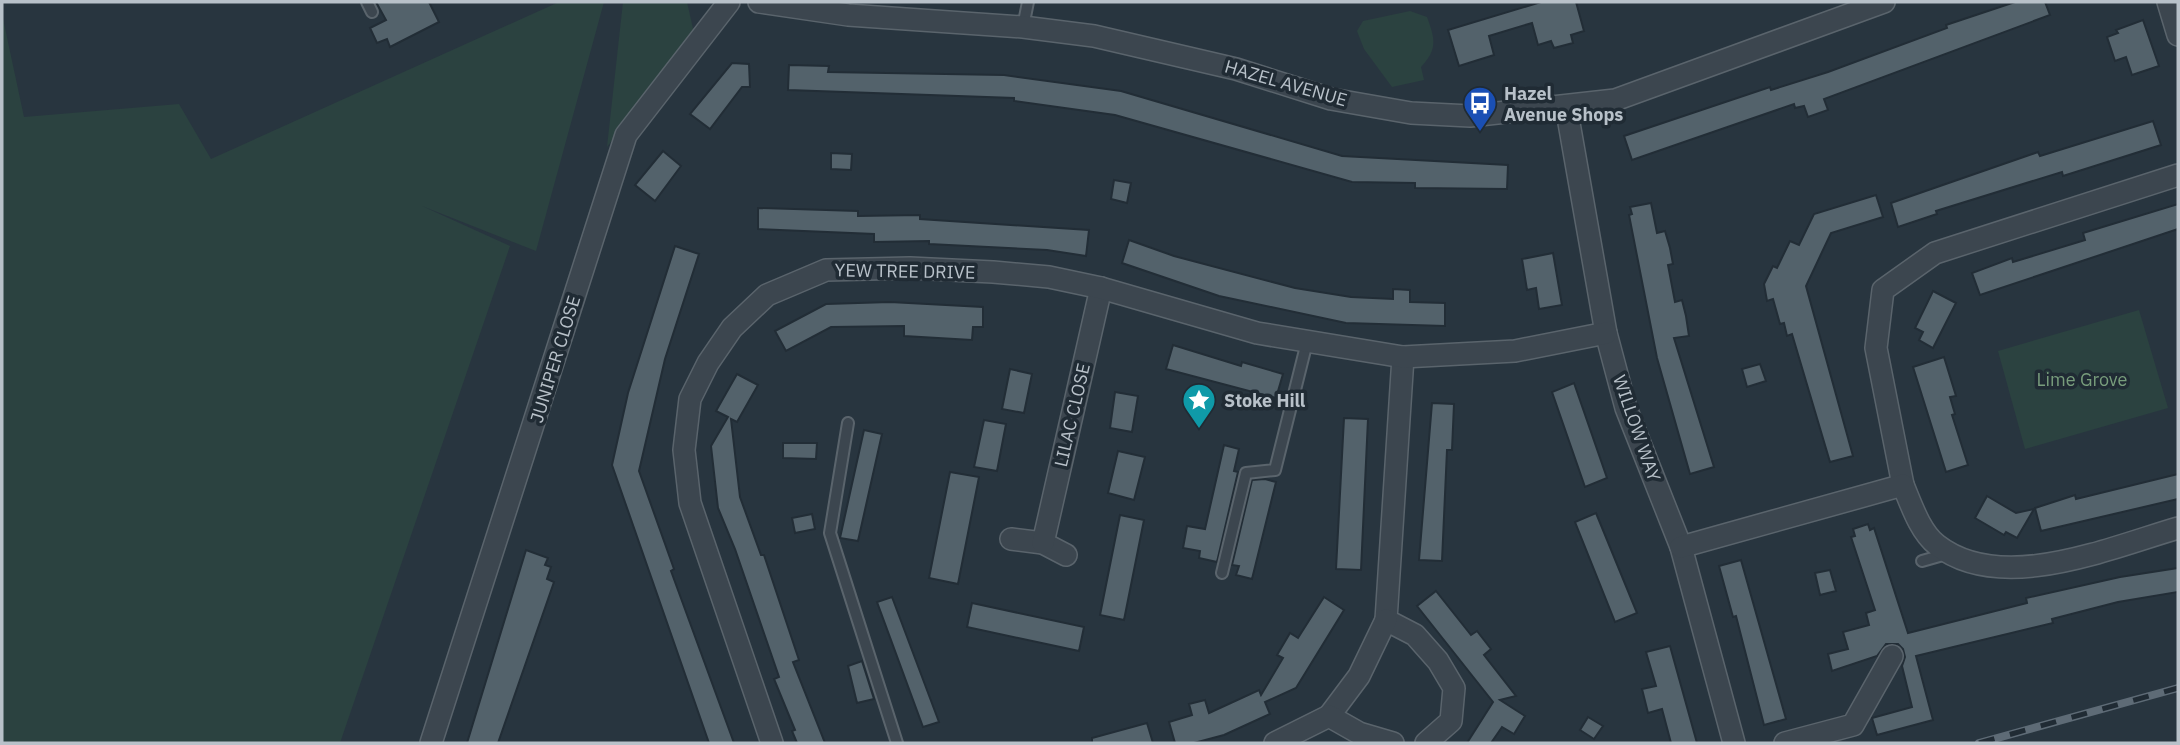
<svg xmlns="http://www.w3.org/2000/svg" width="2180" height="745" viewBox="0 0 2180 745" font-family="'IBM Plex Sans',sans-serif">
<rect width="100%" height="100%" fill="#28353f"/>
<g fill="#2b4240">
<polygon points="559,2 604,2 536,251 422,206 510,246 340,743 2,743 2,14 24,117 179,104 211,159"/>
<polygon points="623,2 687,2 694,33 607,147"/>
<path d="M 1410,11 L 1427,17 C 1435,39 1438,49 1421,67 L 1424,80 L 1392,87 L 1364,49 L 1357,31 L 1363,21 Z"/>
<polygon points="2139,310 2168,408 2025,449 1998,351"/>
</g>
<g fill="#53626b" stroke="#222d36" stroke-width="2">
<polygon points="376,2 429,2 439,22 390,47 387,39 377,43 370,28 386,20"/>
<polygon points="1541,2 1576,2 1584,31 1571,35 1573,43 1554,48 1551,41 1538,45 1532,23 1489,36 1494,55 1459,66 1448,30"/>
<polygon points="2015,2 2045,2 2050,15 1824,99 1828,110 1808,117 1804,106 1795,108 1794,104 1632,160 1624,136 1770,87 1771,90 1828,72 1947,28 1946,25"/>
<polygon points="2143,20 2159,66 2132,75 2126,57 2115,61 2107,37 2118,33 2116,30"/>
<polygon points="732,63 749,64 750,87 742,87 710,129 690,114"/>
<polygon points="789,65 829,66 828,72 1004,75 1121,91 1342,156 1508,165 1507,189 1415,188 1415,183 1352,182 1115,115 1014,101 1014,98 788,90"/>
<polygon points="2153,121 2161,145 2063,176 2062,172 1936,211 1937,214 1898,227 1891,203 2038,152 2040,156"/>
<polygon points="663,151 681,166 655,201 635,185"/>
<polygon points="831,153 852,154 851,170 831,169"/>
<polygon points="1114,180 1131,183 1127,203 1111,199"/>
<polygon points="1876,195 1883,217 1831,233 1806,286 1853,456 1830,462 1792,334 1787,336 1784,323 1780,324 1773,299 1767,301 1764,284 1773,266 1777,268 1790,241 1799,245 1814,214"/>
<polygon points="1651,203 1657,233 1665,231 1670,248 1673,264 1668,265 1675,302 1682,300 1686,316 1689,336 1674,338 1714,467 1690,474 1657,358 1629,215 1632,214 1630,207"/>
<polygon points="2178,204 2178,229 1980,295 1972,273 2012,258 2013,262 2085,240 2083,233"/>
<polygon points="758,208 858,211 858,216 920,215 920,219 1089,230 1086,256 1047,250 929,244 929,241 874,242 874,234 758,229"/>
<polygon points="1129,240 1174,256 1295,288 1351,297 1393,299 1393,289 1410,290 1410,302 1445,303 1445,326 1346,323 1219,296 1122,263"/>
<polygon points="675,246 699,254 665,359 639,471 674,569 671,571 734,743 709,743 612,465 628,393"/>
<polygon points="1553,253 1562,305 1539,309 1536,288 1527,290 1522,259"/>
<polygon points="1933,291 1956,303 1933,348 1919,340 1923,332 1915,328"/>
<polygon points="890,302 983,307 983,327 973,327 972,340 904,336 904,326 831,327 786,351 775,331 826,304"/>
<polygon points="1173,345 1241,366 1242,362 1283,374 1276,398 1166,369"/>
<polygon points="1944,357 1956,396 1950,397 1955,414 1952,415 1968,465 1946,472 1913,367"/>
<polygon points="1760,364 1766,381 1747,387 1742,369"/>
<polygon points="1010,369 1032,374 1024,413 1002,409"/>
<polygon points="737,374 758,385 737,422 731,419 740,497 761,555 764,555 799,660 793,662 825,743 797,743 792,731 795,730 774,679 779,677 735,549 718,508 711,446 728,417 716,411"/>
<polygon points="1574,383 1607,478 1585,487 1552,392"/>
<polygon points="1115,392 1138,396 1132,432 1110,428"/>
<polygon points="1432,403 1454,404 1452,450 1447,450 1442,561 1419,560"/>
<polygon points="1344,418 1368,419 1361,570 1336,569"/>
<polygon points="984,420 1006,424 997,471 974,467"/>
<polygon points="864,430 882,434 858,541 840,538"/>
<polygon points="783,443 817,443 816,459 783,458"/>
<polygon points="1224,445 1239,449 1234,471 1238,472 1217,562 1199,558 1200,551 1183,548 1187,526 1205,529"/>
<polygon points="1118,451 1145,457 1134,500 1108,493"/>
<polygon points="950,472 979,477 958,584 929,578"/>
<polygon points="2178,474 2178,499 2041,531 2035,508 2075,495 2076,499"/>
<polygon points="1265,479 1276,482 1252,579 1236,575 1239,566 1232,565 1252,480"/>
<polygon points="1987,496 2016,513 2034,509 2017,538 2006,532 2004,535 1975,518"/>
<polygon points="1596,513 1637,613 1615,622 1575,522"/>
<polygon points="812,514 815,529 795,533 792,518"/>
<polygon points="1120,515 1144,520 1124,620 1100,615"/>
<polygon points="1868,524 1870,530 1874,528 1908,633 2027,603 2026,598 2120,577 2178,568 2178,592 2118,602 2052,619 2053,623 1916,656 1933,720 1877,735 1872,718 1912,707 1902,666 1905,657 1903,649 1898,644 1886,644 1877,656 1832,671 1828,654 1848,649 1843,632 1869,625 1866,613 1875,610 1851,537 1855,536 1853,529"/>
<polygon points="526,550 548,558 545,565 551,567 547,579 554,582 498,743 467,743"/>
<polygon points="1741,560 1786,719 1764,725 1736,616 1733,617 1719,566"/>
<polygon points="1830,570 1836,591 1820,595 1815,573"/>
<polygon points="1436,591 1471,635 1477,631 1491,649 1484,655 1516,696 1500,700 1525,716 1514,734 1502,727 1491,743 1467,743 1493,702 1417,606"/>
<polygon points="892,597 939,722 923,727 877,602"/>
<polygon points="1324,597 1344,610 1296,688 1265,702 1270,714 1224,735 1194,743 1175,743 1169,722 1192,715 1189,704 1205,700 1209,713 1259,690 1261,695 1283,658 1277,655 1290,633 1298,638"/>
<polygon points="972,603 1084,627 1079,651 967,627"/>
<polygon points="1670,646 1697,743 1671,743 1662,709 1648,713 1642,689 1656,686 1646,652"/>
<polygon points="862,661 874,699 857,703 848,666"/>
<polygon points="1588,717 1603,726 1594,739 1580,730"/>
<polygon points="1147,723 1153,743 1092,743 1092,738"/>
</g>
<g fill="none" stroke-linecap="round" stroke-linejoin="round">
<defs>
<g id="lane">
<polyline points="367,2 372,12"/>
<polyline points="1023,27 1028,2"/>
<polyline points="848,423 830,533 897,743"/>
<polyline points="1922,561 1950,553"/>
<polyline points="1222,573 1246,473 1275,470 1307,342"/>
</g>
<g id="street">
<polyline points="759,2 848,15 1023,27 1094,36 1236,69 1331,99 1411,113 1470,116 1615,100 1884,2"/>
<polyline points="2168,2 2178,35"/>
<polyline points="1566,106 1606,333 1626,408 1681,547 1734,743"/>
<polyline points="1403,357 1386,620 1415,635 1438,661 1454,688 1451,721 1426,743"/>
<polyline points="1903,485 1876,348 1883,290 1935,253 2178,175"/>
<polyline points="1011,539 1043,543 1066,555"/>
<polyline points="1043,543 1101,288"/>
<path d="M 1681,547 L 1903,485 C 1911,504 1920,532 1937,545 C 2001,595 2109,548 2178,528"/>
<polyline points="1329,716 1359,676 1386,620"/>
<polyline points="431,743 626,135 729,2"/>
<polyline points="772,743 690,503 684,450 690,399 708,363 732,328 767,295 826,270 910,268 993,272 1049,277 1101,288 1257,333 1403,357 1515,351 1606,333"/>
<polyline points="1275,743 1329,716 1359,733 1393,743"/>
<polyline points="1785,743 1853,725 1892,656"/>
</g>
</defs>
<use href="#lane" stroke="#5a646c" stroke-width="14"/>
<use href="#street" stroke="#5a646c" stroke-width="24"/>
<use href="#lane" stroke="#3c464f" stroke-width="10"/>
<use href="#street" stroke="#3c464f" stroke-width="21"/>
<defs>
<polyline id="rail" points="1979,743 2178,688"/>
</defs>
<use href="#rail" stroke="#5e6b76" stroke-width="8"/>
<use href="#rail" stroke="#202b34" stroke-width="5" stroke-dasharray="16" stroke-linecap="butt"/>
</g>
<defs>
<symbol id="bus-pin" viewBox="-11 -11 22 30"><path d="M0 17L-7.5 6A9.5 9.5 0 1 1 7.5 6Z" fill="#1a4fb4" stroke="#202b34"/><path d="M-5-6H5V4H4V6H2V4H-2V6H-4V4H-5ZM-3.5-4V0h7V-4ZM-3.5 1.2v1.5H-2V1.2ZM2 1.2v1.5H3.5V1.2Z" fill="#fff"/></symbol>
<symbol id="sight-pin" viewBox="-11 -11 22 30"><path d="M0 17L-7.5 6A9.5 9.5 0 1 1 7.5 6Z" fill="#0f9aa8" stroke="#202b34"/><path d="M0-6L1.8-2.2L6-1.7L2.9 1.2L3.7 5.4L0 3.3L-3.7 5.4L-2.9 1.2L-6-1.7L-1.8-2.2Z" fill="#fff"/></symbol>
</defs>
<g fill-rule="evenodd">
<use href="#bus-pin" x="1461" y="84" width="38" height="52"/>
<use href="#sight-pin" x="1180" y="381" width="38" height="52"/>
</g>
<g text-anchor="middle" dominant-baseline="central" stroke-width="7" stroke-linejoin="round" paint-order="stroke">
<g font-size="18" fill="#b8c1c9" stroke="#202b34">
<text transform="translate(1286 83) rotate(16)">HAZEL AVENUE</text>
<text transform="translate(905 271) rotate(1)">YEW TREE DRIVE</text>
<text transform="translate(555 359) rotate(-73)">JUNIPER CLOSE</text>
<text transform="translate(1072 415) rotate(-77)">LILAC CLOSE</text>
<text transform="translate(1637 428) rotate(71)">WILLOW WAY</text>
</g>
<g font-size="18" font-weight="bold" fill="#b8c1c9" stroke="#202b34" text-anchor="start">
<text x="1504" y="93">Hazel<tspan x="1504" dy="21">Avenue Shops</tspan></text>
<text x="1224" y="400">Stoke Hill</text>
</g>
<g font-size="18" fill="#789d7c" stroke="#202b34">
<text x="2082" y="379">Lime Grove</text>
</g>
</g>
<rect width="2180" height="745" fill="none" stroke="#b8c1c9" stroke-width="7"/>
</svg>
